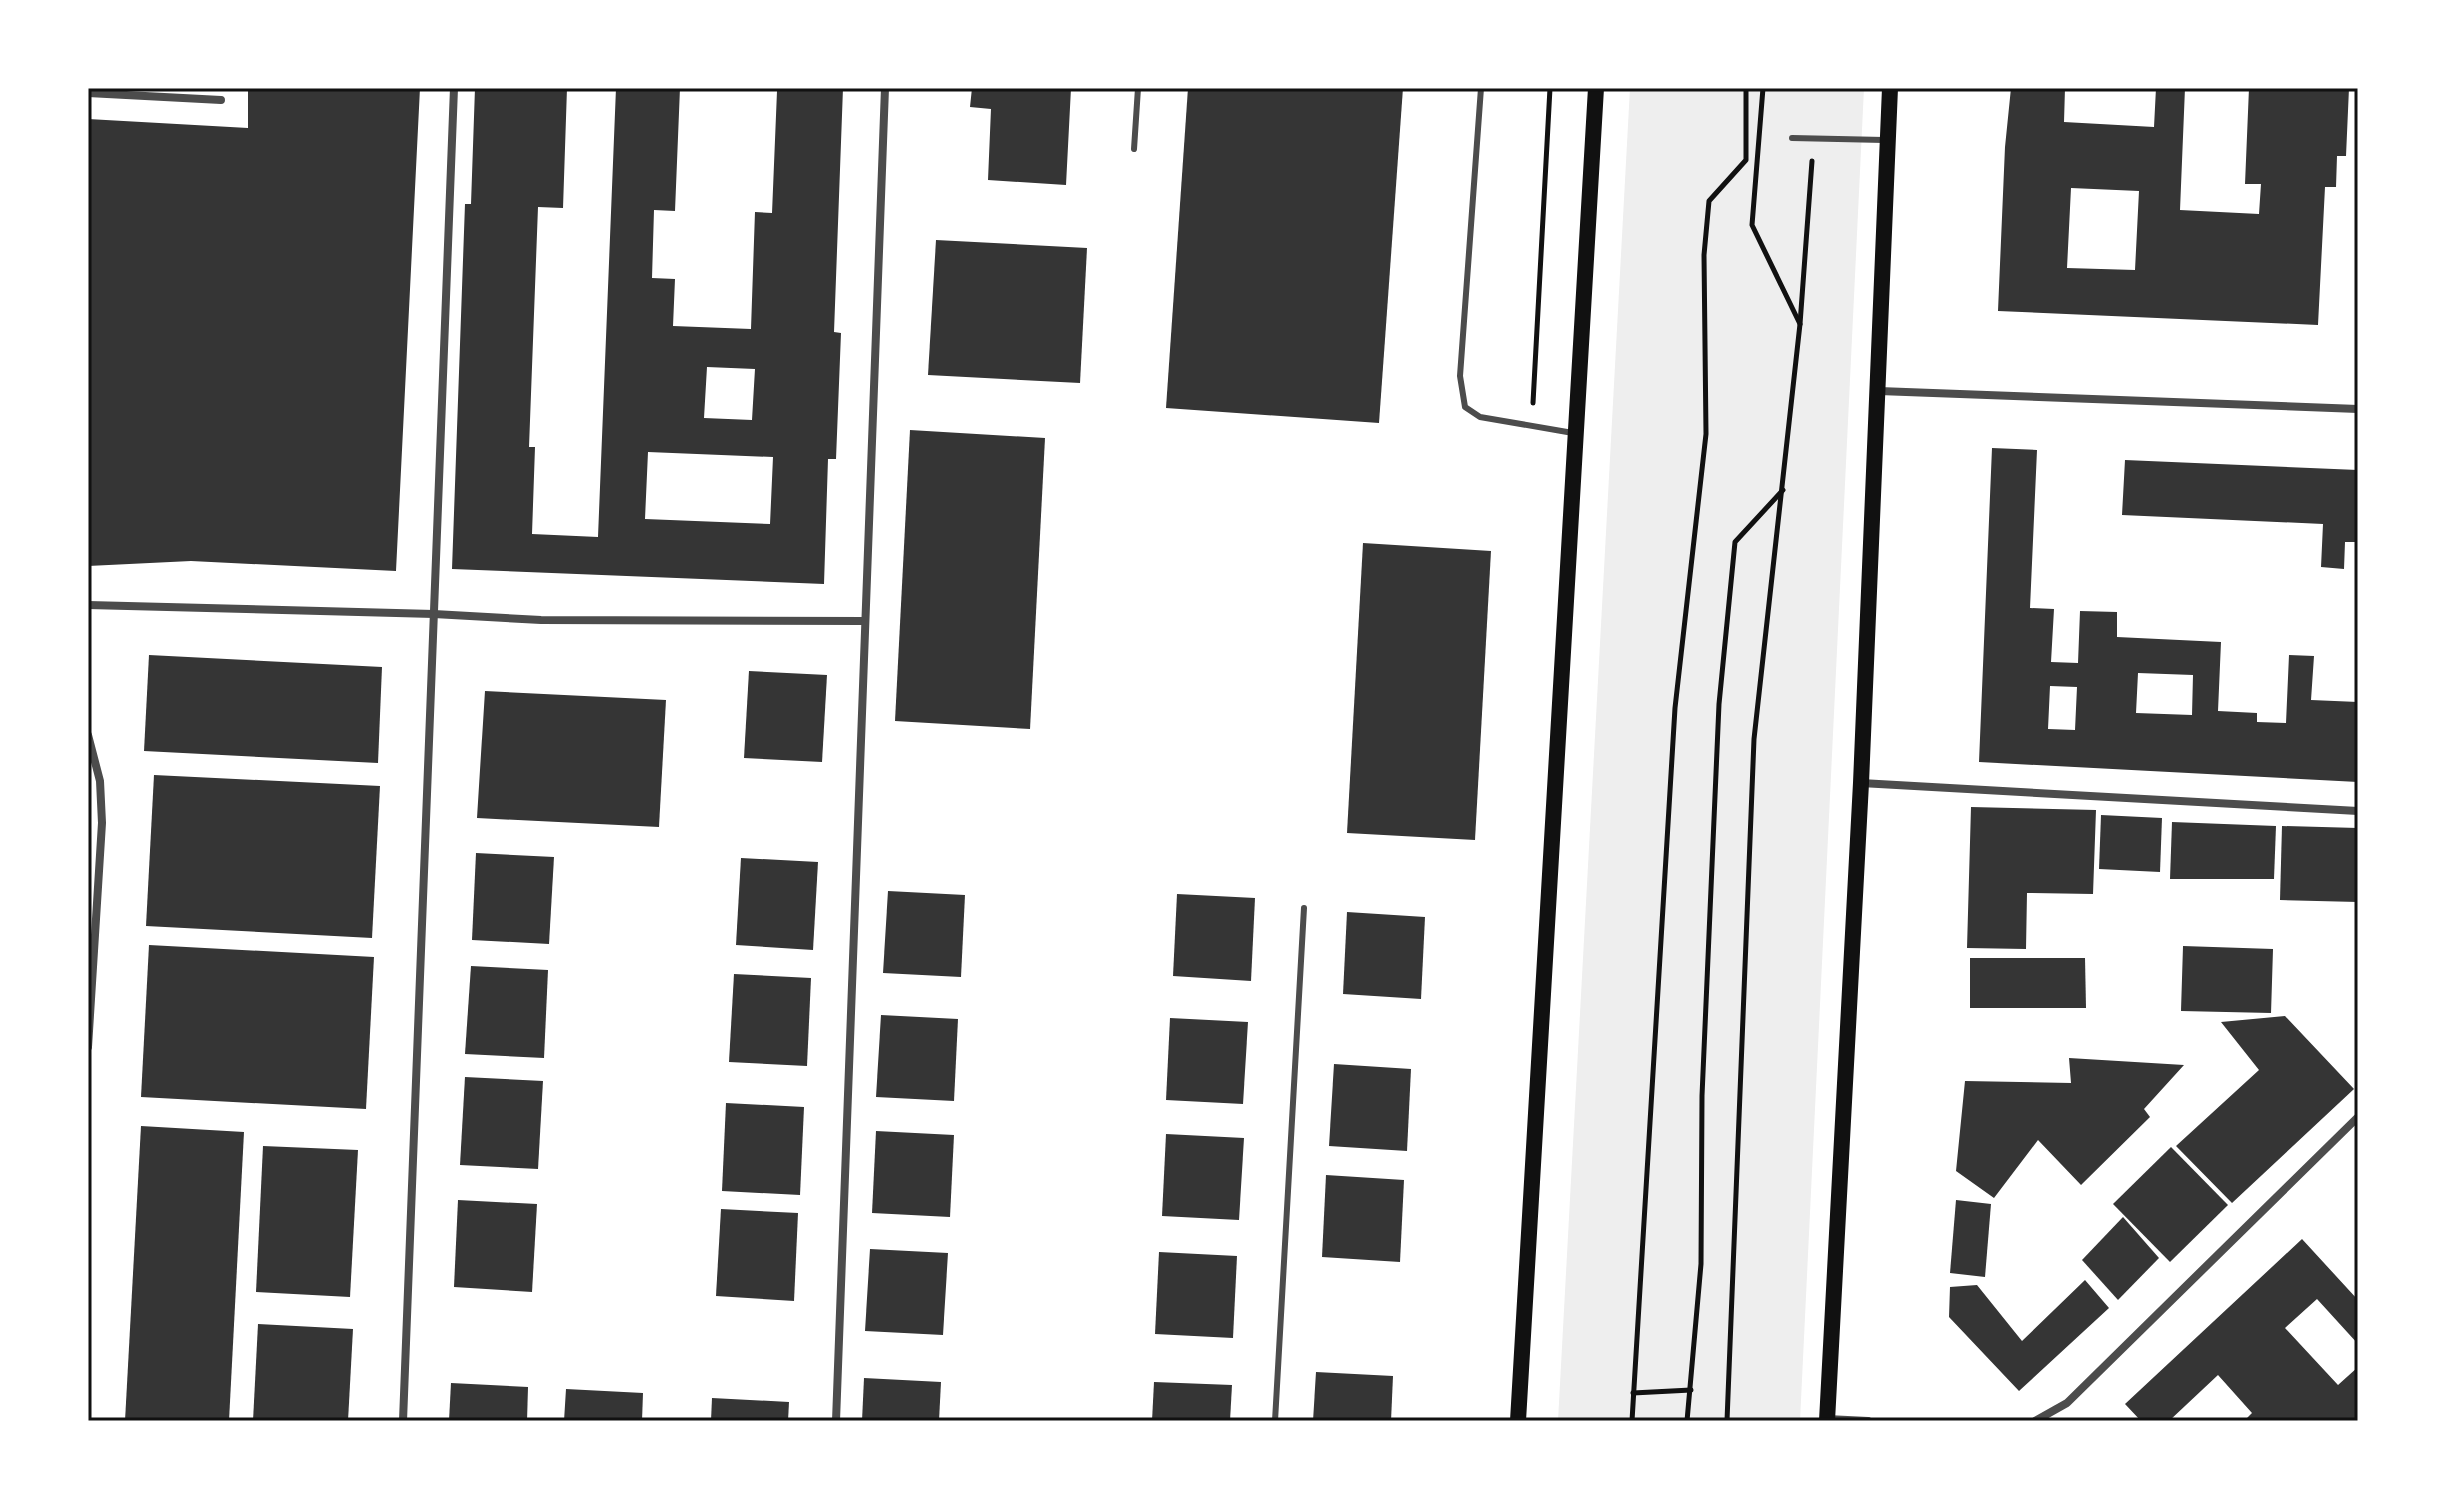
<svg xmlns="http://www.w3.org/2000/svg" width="2446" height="1509" viewBox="0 0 2446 1509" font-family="Montserrat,sans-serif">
<rect width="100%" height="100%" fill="#fff"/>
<polygon fill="#eee" points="1630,88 1864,88 1800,1421 1558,1421"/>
<g fill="#353535" fill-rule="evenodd">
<polygon points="248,88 420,88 396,571 191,561 88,566 88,119 248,128"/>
<path d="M 475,88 L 567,88 L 563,208 L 538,207 L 529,447 L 535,447 L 532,534 L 598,537 L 616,88 L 680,88 L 675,211 L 654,210 L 652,278 L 675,279 L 673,326 L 751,329 L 755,212 L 772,213 L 777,91 L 771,91 L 771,88 L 843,88 L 834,332 L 841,333 L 836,459 L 828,459 L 824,584 L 452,569 L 465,204 L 471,204 ZM 707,367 L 755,369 L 752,420 L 704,418 ZM 648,452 L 773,457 L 770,524 L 645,519 Z"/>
<polygon points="972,88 1071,88 1066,185 988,180 991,109 970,107"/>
<polygon points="1188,88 1403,88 1379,423 1166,408"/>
<path d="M 2011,88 L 2065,88 L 2064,122 L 2154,127 L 2156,88 L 2185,88 L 2180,210 L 2259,214 L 2261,184 L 2245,184 L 2249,88 L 2349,88 L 2346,156 L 2337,156 L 2336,187 L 2325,187 L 2318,325 L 1998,311 L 2005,147 ZM 2071,188 L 2139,191 L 2135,270 L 2067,268 Z"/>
<polygon points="936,240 1087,248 1080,383 928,375"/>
<polygon points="910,430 1045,438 1030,729 895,721"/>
<path d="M 1992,448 L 2037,450 L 2030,608 L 2054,609 L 2051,662 L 2078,663 L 2080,611 L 2117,612 L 2117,637 L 2221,642 L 2218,711 L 2257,713 L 2257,722 L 2286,723 L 2289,655 L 2314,656 L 2311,700 L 2358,702 L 2358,782 L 1979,762 ZM 2138,673 L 2193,675 L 2192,715 L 2136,713 ZM 2050,686 L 2077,687 L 2075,730 L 2048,729 Z"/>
<polygon points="2125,460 2358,470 2358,542 2345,542 2344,569 2321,567 2323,524 2122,515"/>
<polygon points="1363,543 1491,551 1475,840 1347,833"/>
<polygon points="149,655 382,667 378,763 144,751"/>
<polygon points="749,671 827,675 822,762 744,758"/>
<polygon points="485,691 666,700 659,827 477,818"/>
<polygon points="154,775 380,786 372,938 146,926"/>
<polygon points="1971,807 2096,810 2093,894 2027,893 2026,949 1967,948"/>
<polygon points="2101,815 2162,818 2160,872 2099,869"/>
<polygon points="2172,822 2276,826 2274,879 2170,879"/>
<polygon points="2282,826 2358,828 2358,902 2280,900"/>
<polygon points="476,853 554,857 549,944 472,940"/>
<polygon points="741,858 818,862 813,950 736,945"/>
<polygon points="888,891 965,895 961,977 883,973"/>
<polygon points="1177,894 1255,898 1251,981 1173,976"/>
<polygon points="1347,912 1425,917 1421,999 1343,994"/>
<polygon points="149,945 374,957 366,1109 141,1097"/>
<polygon points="2183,946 2273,949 2271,1013 2181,1011"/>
<polygon points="1970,958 2085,958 2086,1008 1970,1008"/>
<polygon points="471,966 548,970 544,1058 465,1054"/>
<polygon points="734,974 811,978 807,1066 729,1062"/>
<polygon points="881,1015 958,1019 954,1101 876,1097"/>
<polygon points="2285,1016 2354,1089 2232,1203 2176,1146 2259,1070 2221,1022"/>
<polygon points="1170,1018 1248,1022 1243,1104 1166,1100"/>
<polygon points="2069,1058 2184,1065 2144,1109 2150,1117 2081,1185 2038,1140 1994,1198 1956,1171 1965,1081 2071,1083"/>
<polygon points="1334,1064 1411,1069 1407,1151 1329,1146"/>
<polygon points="465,1077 543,1081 538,1169 460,1165"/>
<polygon points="726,1103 804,1107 800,1195 722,1191"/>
<polygon points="141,1126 244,1132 229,1421 125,1421"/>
<polygon points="876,1131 954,1135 950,1217 872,1213"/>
<polygon points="1166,1134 1244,1138 1239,1220 1162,1216"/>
<polygon points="263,1146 358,1150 350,1297 256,1292"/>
<polygon points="2171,1147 2228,1205 2170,1262 2113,1204"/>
<polygon points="1326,1175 1404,1180 1400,1262 1322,1257"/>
<polygon points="458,1200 537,1204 532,1292 454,1287"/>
<polygon points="1956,1200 1991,1204 1985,1277 1950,1273"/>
<polygon points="721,1209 798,1213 794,1301 716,1296"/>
<polygon points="2123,1217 2159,1258 2118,1300 2082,1260"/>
<polygon points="2302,1239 2358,1300 2358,1344 2317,1299 2285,1328 2338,1385 2358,1367 2358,1421 2244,1421 2252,1413 2218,1375 2169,1421 2141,1421 2125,1404"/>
<polygon points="870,1249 948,1253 943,1335 865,1331"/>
<polygon points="1159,1252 1237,1256 1233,1338 1155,1334"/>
<polygon points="2085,1280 2109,1308 2019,1391 1949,1317 1950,1287 1977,1285 2022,1341"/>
<polygon points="258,1324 353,1329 348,1421 253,1421"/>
<polygon points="1316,1372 1393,1376 1391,1421 1313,1421"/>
<polygon points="864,1378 941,1382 939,1421 862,1421"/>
<polygon points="1154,1382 1232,1385 1230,1421 1152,1421"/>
<polygon points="451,1383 528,1387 527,1421 449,1421"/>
<polygon points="566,1389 643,1393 642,1421 564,1421"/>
<polygon points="712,1398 789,1402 788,1421 711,1421"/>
</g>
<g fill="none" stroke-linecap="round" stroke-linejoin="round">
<g stroke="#111" stroke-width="5">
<polyline points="1763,88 1752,225 1800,324"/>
<polyline points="1533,403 1550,88"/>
<polyline points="1633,1393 1691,1390"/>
<polyline points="1632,1421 1675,708 1706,434 1704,255 1709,201 1746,160 1746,88"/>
<polyline points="1687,1421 1701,1264 1702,1096 1719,704 1735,542 1783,490"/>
<polyline points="1727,1421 1754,739 1800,324 1812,161"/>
</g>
<g stroke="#4c4c4c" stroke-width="6">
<polyline points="1481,88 1460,376 1465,407 1480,417 1573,433"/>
<polyline points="1792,138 1884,140"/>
<polyline points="1134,149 1138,88"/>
<polyline points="1275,1421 1304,908"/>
</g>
<g stroke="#4c4c4c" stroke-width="8">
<polyline points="88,93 221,100"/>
<polyline points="1879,391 2358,409"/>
<polyline points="88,605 434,614 541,620 865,621"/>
<polyline points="88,735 100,781 102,823 88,1047"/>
<polyline points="1861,783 2358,811"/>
<polyline points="1827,1419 1868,1421"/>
<polyline points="403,1421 454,88"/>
<polyline points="836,1421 885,88"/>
<polyline points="2035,1421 2067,1403 2358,1117"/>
</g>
<g stroke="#111" stroke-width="16">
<polyline points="1518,1421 1596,88"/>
<polyline points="1827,1421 1861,783 1890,88"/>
</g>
</g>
<rect width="2446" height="1509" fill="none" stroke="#ffffff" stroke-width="180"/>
<rect x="90" y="90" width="2266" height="1329" fill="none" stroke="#111" stroke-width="3"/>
</svg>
